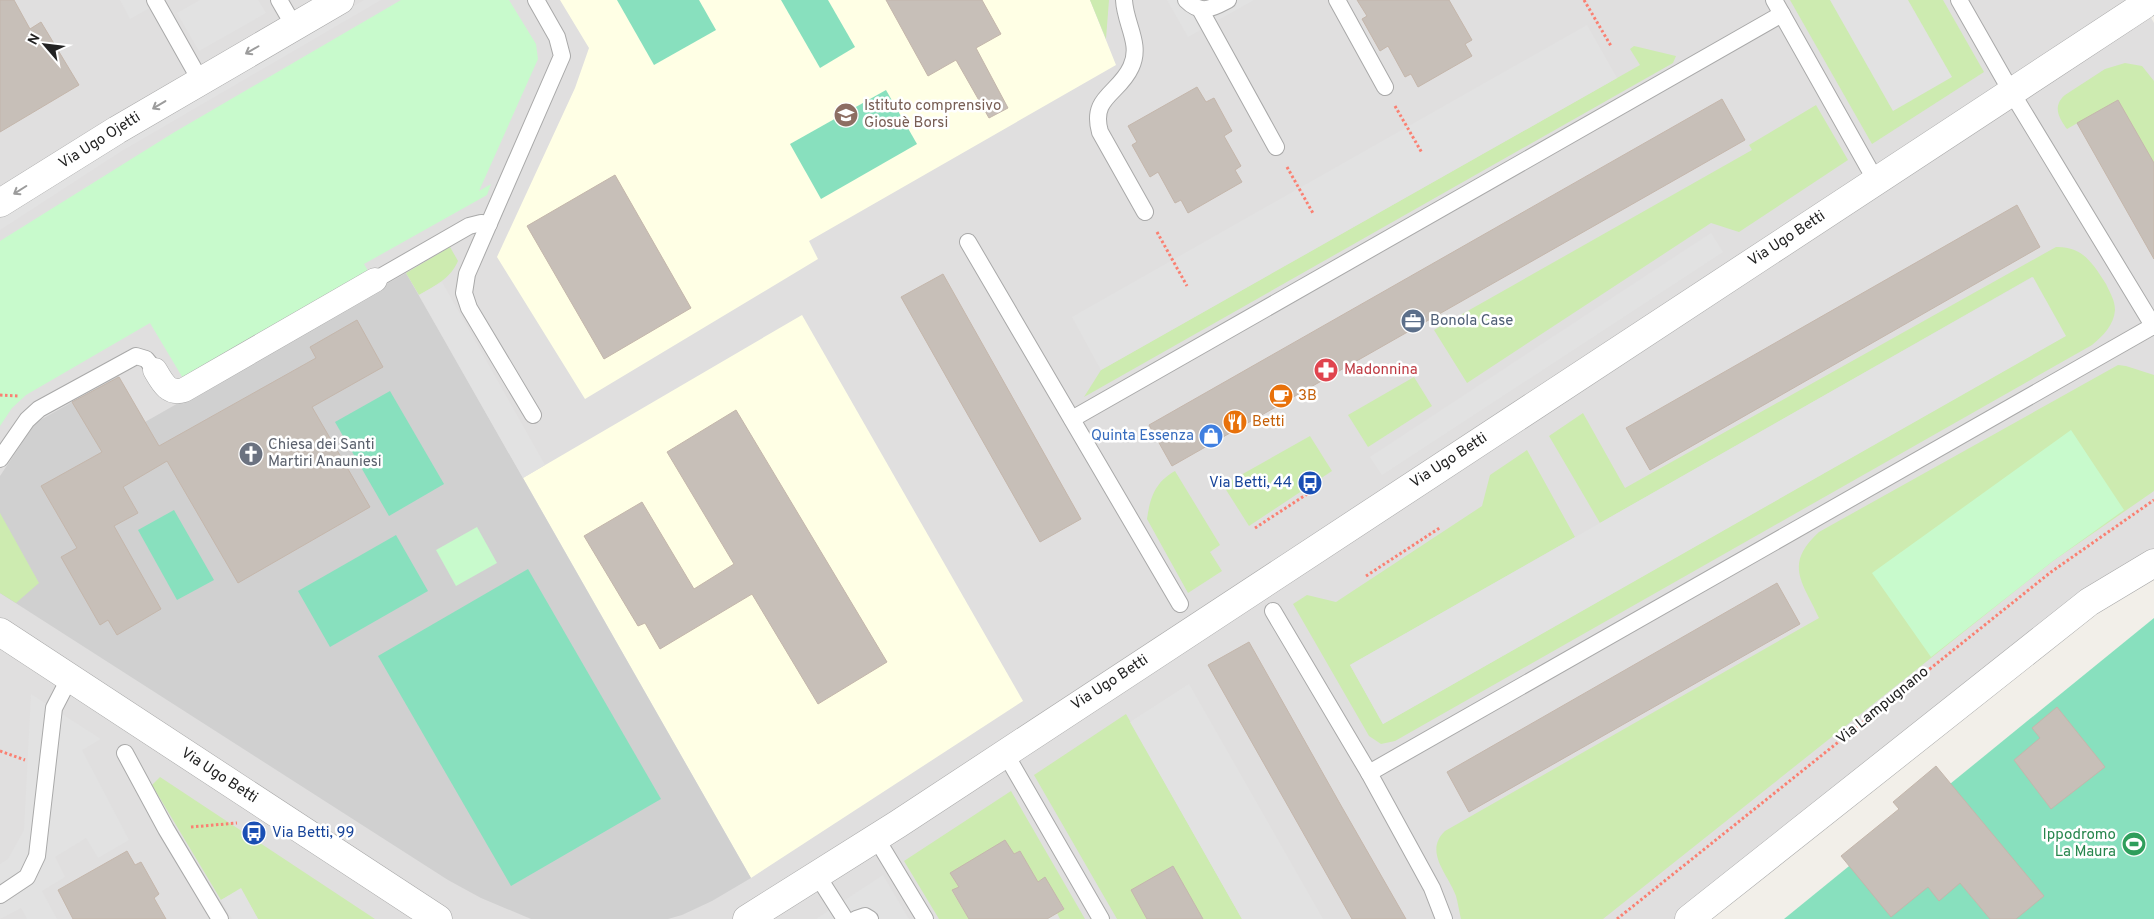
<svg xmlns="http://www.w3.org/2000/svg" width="2154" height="919" viewBox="0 0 2154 919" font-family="Overpass,sans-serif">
<rect width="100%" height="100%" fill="#f2efe9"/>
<polygon fill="#e0dfdf" points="0,0 2141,0 2154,23 2154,563 1689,919 0,919"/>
<g fill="#ffffe5">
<polygon points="560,0 1090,0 1116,65 809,241 818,259 585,399 497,257 575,88 589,48"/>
<polygon points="802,315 1023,701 751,878 523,478"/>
</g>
<polygon fill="#d0d0d0" points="406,273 751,878 712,901 682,915 668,919 531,919 481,898 448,880 0,593 0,476 35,423 118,376 145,422"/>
<g fill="#cdebb0">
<polygon points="1090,0 1109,0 1106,39"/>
<polygon points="1790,0 1943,0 1984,72 1872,144"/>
<polygon points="1634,46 1676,56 1673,63 1084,397 1101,370 1640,65 1630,49"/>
<path d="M 2125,63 L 2142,66 L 2154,81 L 2154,163 L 2118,100 L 2067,129 C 2059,118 2052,106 2065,95 L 2105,69 Z"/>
<polygon points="1816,105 1848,160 1739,232 1711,223 1467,383 1434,330 1752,150 1749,145"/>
<path d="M 450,247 L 458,261 C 450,279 436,285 419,295 L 406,273 Z"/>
<path d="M 2056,247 C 2083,246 2093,264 2106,284 C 2110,293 2115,300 2115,310 C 2114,325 2103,336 2092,345 L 1395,741 L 1381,744 L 1369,736 L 1293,604 L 1307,595 L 1336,602 L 1482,506 L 1490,475 L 1527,450 L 1575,537 L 1350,665 L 1383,724 L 2065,336 L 2032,277 L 1600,523 L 1549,436 L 1583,413 L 1625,488 Z"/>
<path d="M 2118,365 L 2126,366 L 2154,375 L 2154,491 L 2053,561 L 1603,919 L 1461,919 C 1459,911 1458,903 1456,896 C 1449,875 1423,852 1445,831 L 1819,618 C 1803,582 1783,565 1819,532 Z"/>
<polygon points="1414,377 1432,406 1368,447 1348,415"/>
<polygon points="1310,436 1332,471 1249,526 1223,485"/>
<path d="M 1175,471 L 1220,545 L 1210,552 L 1222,571 L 1188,593 L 1147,519 C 1150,498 1155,482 1175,471 Z"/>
<polygon points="0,513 39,583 16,603 0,593"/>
<polygon points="1126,714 1242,919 1203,919 1173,866 1131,890 1147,919 1117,919 1034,775"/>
<polygon points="160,777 375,919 258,919 241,889 221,900 152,785"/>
<polygon points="1011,791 1085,919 1060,919 1057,913 1064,908 1045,878 1038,882 1020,851 1014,854 1005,840 950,873 959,887 952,891 969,919 939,919 904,861"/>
</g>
<g fill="#c8facc">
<polygon points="401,0 509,0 536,44 538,59 479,191 491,184 487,195 364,264 370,274 184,380 150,323 26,395 12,408 0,426 0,241 173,133"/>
<polygon points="2071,430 2124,510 2053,561 1931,657 1872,573"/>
<polygon points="477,527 497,563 456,586 436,550"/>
</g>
<g fill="#88e0be">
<polygon points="617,0 699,0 716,30 654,65"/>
<polygon points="781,0 828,0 855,47 820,68"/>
<polygon points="886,90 917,144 821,199 790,144"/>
<polygon points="390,391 444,484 389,516 335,422"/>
<polygon points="174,510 214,580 177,600 138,530"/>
<polygon points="396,535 428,591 330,647 298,591"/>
<polygon points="528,569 661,799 511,886 378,656"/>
<polygon points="2154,618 2154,919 1784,919"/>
</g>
<g fill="#e2e2e2">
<polygon points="120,0 164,0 130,19"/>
<polygon points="200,0 258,0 266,13 199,51 177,13"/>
<polygon points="364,0 381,0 120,152 0,230 0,218 132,135"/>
<polygon points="1167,0 1254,0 1188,37"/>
<polygon points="1830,0 1908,0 1952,77 1893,111"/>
<polygon points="1587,25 1617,78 1101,370 1072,317"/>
<polygon points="1711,233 1723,252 1382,475 1370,457"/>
<polygon points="2033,277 2066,336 1383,724 1350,665"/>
<polygon points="442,282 545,465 523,478 419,295"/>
<polygon points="1189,684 1323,919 1242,919 1130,722"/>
<polygon points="31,694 101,739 82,750 129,840 98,858 86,838 55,857 65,877 42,891 57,919 27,919 21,908 0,919 0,864 8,859 24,830"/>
<polygon points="883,875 909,919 816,919"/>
<polygon points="241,888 258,919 232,919 221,900"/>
</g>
<g fill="#c7bfb8" stroke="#c4b6ab">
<polygon points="0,0 14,0 30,29 41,22 79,85 0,132"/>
<polygon points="886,0 982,0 1001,34 976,48 1008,108 989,118 956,60 928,76"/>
<polygon points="1357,0 1449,0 1472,40 1465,44 1472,56 1418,87 1411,74 1405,77 1388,46 1380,51 1362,19 1367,16"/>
<polygon points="1197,87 1206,102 1214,98 1232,131 1224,136 1241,166 1235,170 1242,182 1188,213 1181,200 1175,203 1158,172 1150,177 1132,145 1137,142 1128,126"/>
<polygon points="1722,99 1745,140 1172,466 1149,425"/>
<polygon points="2118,100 2154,163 2154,259 2077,123"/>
<polygon points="615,175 691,308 604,359 527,226"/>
<polygon points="2017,205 2040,247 1650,470 1626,428"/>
<polygon points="943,274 1081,519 1040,542 901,297"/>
<polygon points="357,320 383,367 312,407 370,507 238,583 167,461 123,487 138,513 114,526 161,609 117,635 108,620 100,625 61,557 77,548 41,486 102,452 72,402 119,377 159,446 316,358 310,347"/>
<polygon points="736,410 887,662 818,704 752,594 660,649 645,623 638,626 584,536 642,502 694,589 734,564 667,452"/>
<polygon points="1777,583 1800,624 1469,812 1447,772"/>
<polygon points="1249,642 1339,802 1406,919 1352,919 1208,665"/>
<polygon points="2057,707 2105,767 2051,809 2014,760 2040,738 2032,728"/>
<polygon points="1936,766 2044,896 2016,919 1990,919 1960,883 1939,901 1928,887 1891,917 1841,856 1899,809 1893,802"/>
<polygon points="1005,840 1014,854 1020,851 1038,882 1045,877 1064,909 1047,919 969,919 952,890 959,887 950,873"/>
<polygon points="127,851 135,865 141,862 159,894 154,898 166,919 73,919 58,890"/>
<polygon points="1173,866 1203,919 1147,919 1131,890"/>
</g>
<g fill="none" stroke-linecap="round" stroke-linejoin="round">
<defs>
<g id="service">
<polyline points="155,0 200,80"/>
<polyline points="279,0 294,26"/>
<path d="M 1124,0 C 1125,24 1142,44 1131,67 C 1119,94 1090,97 1100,132 L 1145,212"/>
<path d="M 1186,0 C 1201,15 1211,9 1228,0"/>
<polyline points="1337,0 1385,87"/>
<polyline points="1774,0 1876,181"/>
<polyline points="1959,0 2012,93 2154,327"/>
<polyline points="1201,11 1276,147"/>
<polyline points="968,242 1180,604"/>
<polyline points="375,280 469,226 481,223 489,224"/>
<polyline points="533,415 469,308 464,293 467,274 562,56 557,37 536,0"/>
<polyline points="1072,419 1782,14"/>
<polyline points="0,459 27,420 39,409 136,356 146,359 155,370"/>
<polyline points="1273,611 1369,773 1432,888 1444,919"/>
<polyline points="125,753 166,829 220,919"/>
<polyline points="1005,753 1101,919"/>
<polyline points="1369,773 2153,326"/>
<polyline points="876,838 925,919"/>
<polyline points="817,875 845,919"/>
<polyline points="0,895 27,877 37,856 54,708 69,679"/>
<polyline points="856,919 865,916 870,919"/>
</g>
<path id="pedestrian" d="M 155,370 C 162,382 168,395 184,390 L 375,280"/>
<g id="minor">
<polyline points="0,203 117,130 340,0"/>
<polyline points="0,632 438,919"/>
<polyline points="747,919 898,824 2144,5"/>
</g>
<polyline id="tertiary" points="1689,919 2089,602 2154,563"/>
</defs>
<use href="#service" stroke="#a9a9a9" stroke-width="18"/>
<use href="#pedestrian" stroke="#a9a9a9" stroke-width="25"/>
<use href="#minor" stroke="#a9a9a9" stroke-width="29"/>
<use href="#tertiary" stroke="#a9a9a9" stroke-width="29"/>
<g stroke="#fa8072" stroke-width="3" stroke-dasharray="2.5 2.5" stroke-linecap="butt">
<polyline points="1584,0 1611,46"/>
<polyline points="1395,106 1422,153"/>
<polyline points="1287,167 1314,215"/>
<polyline points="1157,232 1187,286"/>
<polyline points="0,395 18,396"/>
<polyline points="1255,528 1321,485"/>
<polyline points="1366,576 1441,527"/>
<polyline points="0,751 25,760"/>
<polyline points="191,827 237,823"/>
<polyline points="1617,919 2051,572 2154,500"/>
</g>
<use href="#service" stroke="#fff" stroke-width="16"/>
<use href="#pedestrian" stroke="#fff" stroke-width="24"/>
<use href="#minor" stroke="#fff" stroke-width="28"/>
<use href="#tertiary" stroke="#fff" stroke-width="28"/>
</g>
<defs><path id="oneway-shaft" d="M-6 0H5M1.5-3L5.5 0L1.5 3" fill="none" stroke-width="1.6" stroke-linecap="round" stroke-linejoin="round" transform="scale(1.25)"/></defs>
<g stroke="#9c9c9c">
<use href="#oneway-shaft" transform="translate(252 50) rotate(150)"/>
<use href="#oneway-shaft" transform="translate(159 105) rotate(149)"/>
<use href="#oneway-shaft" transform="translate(20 190) rotate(148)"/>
</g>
<defs>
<symbol id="school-disc" viewBox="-11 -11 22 22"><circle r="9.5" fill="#8d6e63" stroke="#fff"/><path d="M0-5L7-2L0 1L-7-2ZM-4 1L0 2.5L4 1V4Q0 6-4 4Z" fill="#fff"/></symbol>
<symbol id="office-disc" viewBox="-11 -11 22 22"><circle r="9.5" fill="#5c6f8a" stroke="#fff"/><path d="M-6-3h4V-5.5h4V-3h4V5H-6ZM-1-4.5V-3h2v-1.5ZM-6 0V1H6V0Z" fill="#fff"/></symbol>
<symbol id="pharmacy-disc" viewBox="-11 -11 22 22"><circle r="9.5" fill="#e0444e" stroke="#fff"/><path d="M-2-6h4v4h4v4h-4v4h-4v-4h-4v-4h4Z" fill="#fff"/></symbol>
<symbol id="cafe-disc" viewBox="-11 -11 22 22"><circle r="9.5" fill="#e8710a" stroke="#fff"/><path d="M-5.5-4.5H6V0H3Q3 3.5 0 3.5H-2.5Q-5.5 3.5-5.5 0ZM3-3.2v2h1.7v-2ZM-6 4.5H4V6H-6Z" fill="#fff"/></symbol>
<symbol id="restaurant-disc" viewBox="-11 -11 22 22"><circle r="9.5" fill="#e8710a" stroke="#fff"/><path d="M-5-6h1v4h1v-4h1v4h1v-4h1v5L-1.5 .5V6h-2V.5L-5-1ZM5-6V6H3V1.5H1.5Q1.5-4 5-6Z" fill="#fff"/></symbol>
<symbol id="shop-disc" viewBox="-11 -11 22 22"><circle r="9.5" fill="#3f7fe0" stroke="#fff"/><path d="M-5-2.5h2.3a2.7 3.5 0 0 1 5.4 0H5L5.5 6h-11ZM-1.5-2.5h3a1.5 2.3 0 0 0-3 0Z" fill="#fff"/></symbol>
<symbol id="church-disc" viewBox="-11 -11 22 22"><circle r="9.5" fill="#6b7280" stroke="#fff"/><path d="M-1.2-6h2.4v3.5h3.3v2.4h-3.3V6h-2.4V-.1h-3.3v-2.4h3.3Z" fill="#fff"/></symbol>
<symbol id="bus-disc" viewBox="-11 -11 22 22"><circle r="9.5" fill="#1a4fb4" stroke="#fff"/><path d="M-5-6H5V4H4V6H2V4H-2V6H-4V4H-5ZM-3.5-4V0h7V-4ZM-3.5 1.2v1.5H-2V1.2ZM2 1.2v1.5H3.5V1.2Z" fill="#fff"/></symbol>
<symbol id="stadium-disc" viewBox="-11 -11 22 22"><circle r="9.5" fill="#2e9e5b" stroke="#fff"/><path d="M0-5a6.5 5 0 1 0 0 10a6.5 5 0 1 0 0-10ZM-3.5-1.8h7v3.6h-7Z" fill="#fff"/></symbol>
</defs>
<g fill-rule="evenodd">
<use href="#school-disc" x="832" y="101" width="28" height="28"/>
<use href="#office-disc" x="1399" y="307" width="28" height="28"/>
<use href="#pharmacy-disc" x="1312" y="356" width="28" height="28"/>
<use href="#cafe-disc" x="1267" y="382" width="28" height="28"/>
<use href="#restaurant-disc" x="1221" y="408" width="28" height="28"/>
<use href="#shop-disc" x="1197" y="422" width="28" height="28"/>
<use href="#church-disc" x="237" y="440" width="28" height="28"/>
<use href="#bus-disc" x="1296" y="469" width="28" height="28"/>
<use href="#bus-disc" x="240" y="819" width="28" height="28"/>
<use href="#stadium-disc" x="2120" y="830" width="28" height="28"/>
</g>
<g text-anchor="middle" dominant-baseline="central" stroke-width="5" stroke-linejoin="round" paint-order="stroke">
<g font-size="15" fill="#785e54" stroke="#fff" text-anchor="start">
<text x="864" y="106">Istituto comprensivo<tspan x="864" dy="17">Giosuè Borsi</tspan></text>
</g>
<g font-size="15" fill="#222" stroke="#fff">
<text transform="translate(100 141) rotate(-32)">Via Ugo Ojetti</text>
<text transform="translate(1787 239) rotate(-33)">Via Ugo Betti</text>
<text transform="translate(1449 461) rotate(-33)">Via Ugo Betti</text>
<text transform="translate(1110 683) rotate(-33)">Via Ugo Betti</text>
<text transform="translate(1883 706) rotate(-39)">Via Lampugnano</text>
<text transform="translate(219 776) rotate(33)">Via Ugo Betti</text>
</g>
<g font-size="15" fill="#4e5e75" stroke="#fff" text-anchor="start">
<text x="1430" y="321">Bonola Case</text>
</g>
<g font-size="15" fill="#be3a42" stroke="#fff" text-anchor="start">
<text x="1344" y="370">Madonnina</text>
</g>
<g font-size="15" fill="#c56008" stroke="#fff" text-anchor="start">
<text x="1298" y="396">3B</text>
<text x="1252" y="422">Betti</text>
</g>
<g font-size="15" fill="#366cbe" stroke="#fff" text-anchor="end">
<text x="1194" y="436">Quinta Essenza</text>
</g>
<g font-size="15" fill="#5b616d" stroke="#fff" text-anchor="start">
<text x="268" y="445">Chiesa dei Santi<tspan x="268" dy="17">Martiri Anauniesi</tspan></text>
</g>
<g font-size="15" fill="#164399" stroke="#fff" text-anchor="end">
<text x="1292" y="483">Via Betti, 44</text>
<text x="272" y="833" text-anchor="start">Via Betti, 99</text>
</g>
<g font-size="15" fill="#27864d" stroke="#fff" text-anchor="end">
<text x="2116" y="835">Ippodromo<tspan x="2116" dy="17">La Maura</tspan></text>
</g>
</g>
<g transform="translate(45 45) rotate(298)" stroke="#ffffff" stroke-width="4" paint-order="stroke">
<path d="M0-4L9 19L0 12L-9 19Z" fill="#222222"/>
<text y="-8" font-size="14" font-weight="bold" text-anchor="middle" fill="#222222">N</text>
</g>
</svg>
